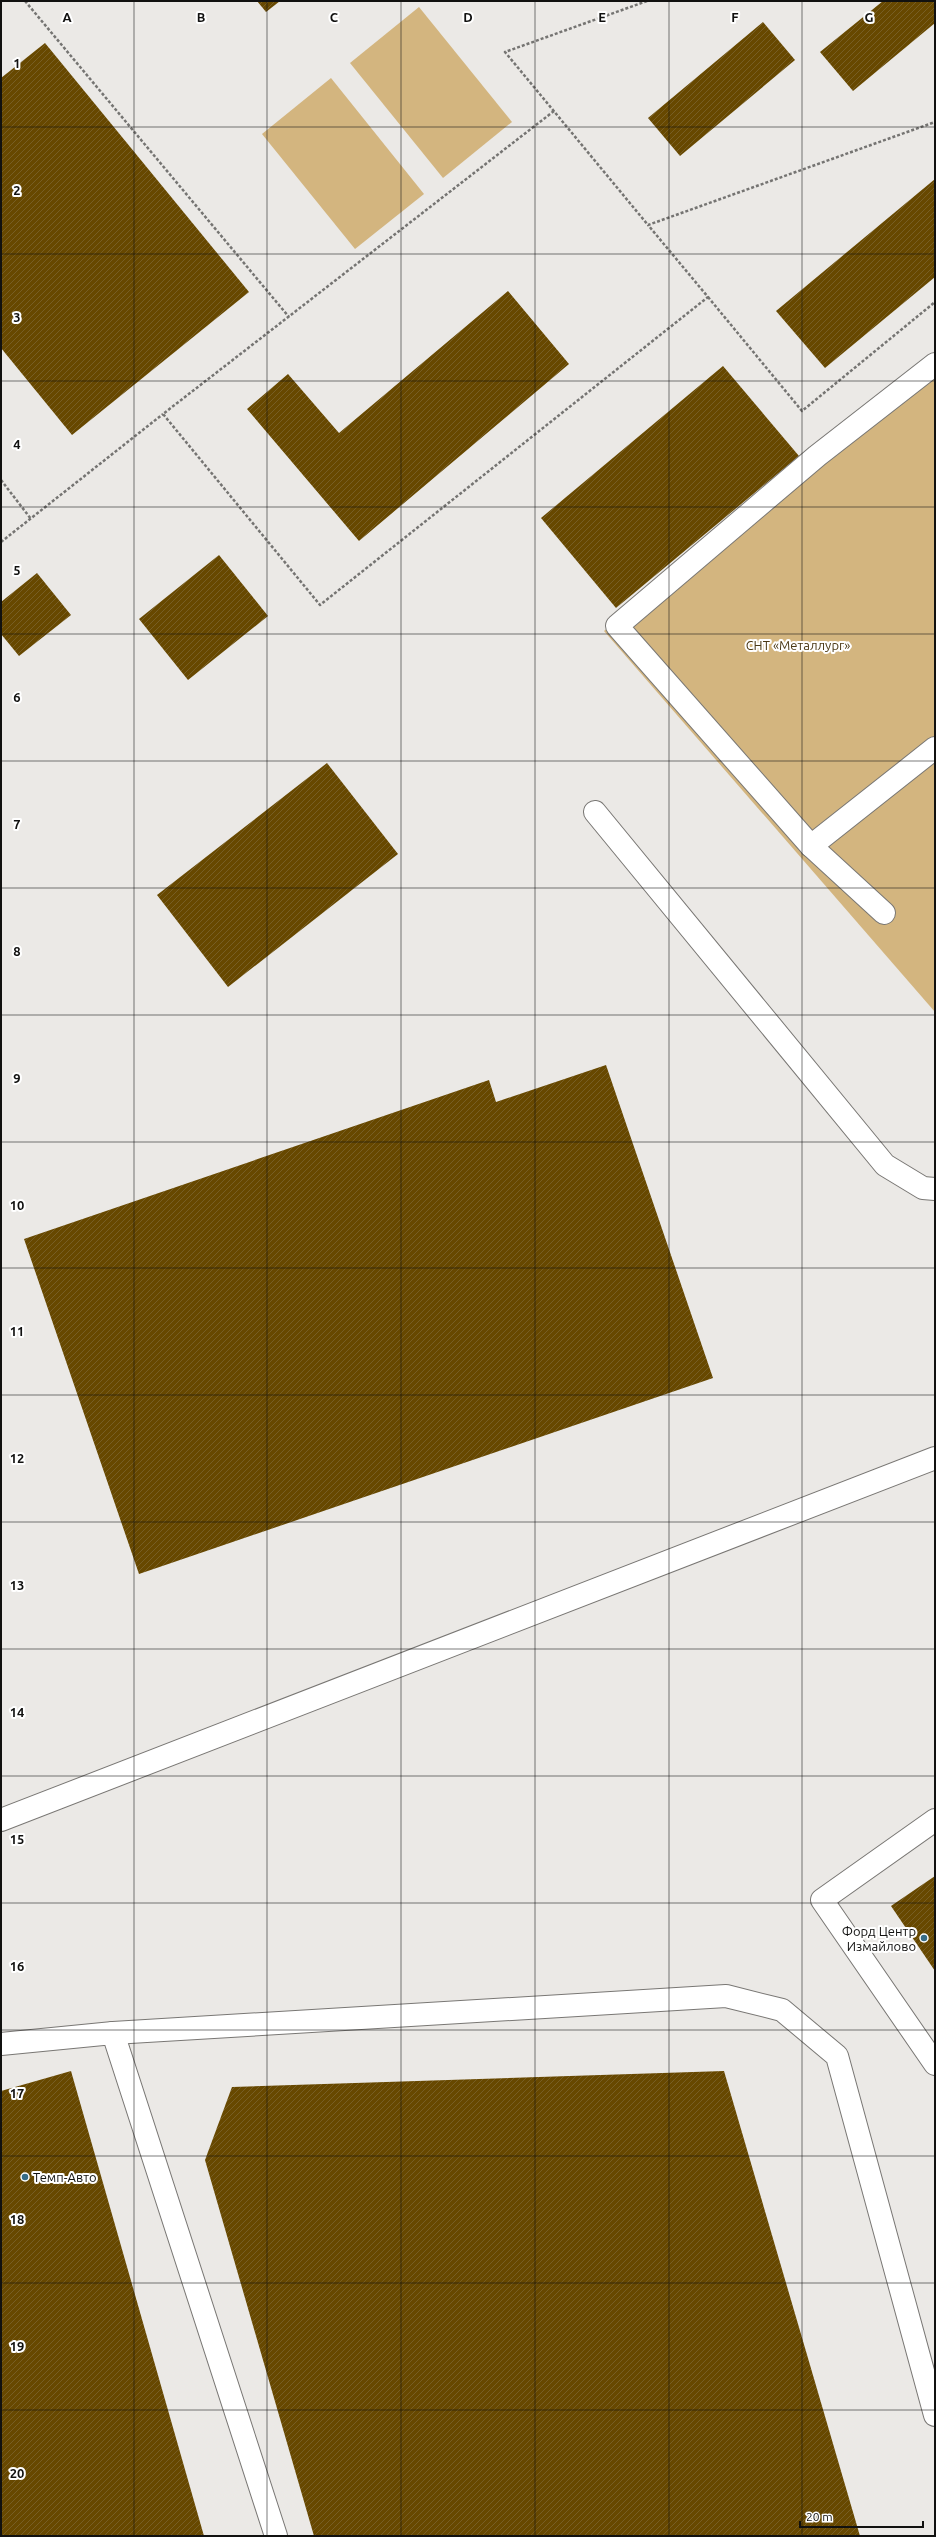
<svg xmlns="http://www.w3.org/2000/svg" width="936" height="2537" viewBox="0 0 936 2537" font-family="Ubuntu,sans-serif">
<defs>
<pattern id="building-hatch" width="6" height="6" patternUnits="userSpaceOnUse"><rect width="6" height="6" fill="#674800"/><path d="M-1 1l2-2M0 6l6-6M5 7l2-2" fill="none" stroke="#775e25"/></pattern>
</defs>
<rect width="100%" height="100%" fill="#ebe9e6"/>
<g fill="#d3b57f">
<polygon points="419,7 512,122 443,178 350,63"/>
<polygon points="331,78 424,194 355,249 262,134"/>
<polygon points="935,356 935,1012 604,631 808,457"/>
</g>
<g fill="url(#building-hatch)">
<polygon points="257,1 280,1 266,12"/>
<polygon points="883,1 935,1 935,23 853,91 820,52"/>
<polygon points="763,22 795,60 680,156 648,118"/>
<polygon points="45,43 249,292 72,435 1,348 1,78"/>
<polygon points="935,179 935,277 825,368 776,311"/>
<polygon points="508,291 569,364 359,541 247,409 288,374 339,433"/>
<polygon points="723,366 799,456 616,608 541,518"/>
<polygon points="219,555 268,616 188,680 139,619"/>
<polygon points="37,573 71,615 19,656 1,634 1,602"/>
<polygon points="327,763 398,854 228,987 157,895"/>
<polygon points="606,1065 713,1378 139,1574 24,1239 489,1080 496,1102"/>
<polygon points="935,1876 935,1971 891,1906"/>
<polygon points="71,2071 204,2536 1,2536 1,2091"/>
<polygon points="724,2071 860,2536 314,2536 205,2160 232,2087"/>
</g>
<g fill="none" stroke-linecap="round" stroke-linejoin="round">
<defs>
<g id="minor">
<polyline points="595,812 885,1165 923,1188 935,1189"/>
<polyline points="811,846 935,748"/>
<polyline points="884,913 811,846 617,626 817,456 935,364"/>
<polyline points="1,1820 935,1458"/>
<polyline points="935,1820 822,1900 935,2064"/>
<polyline points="113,2033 726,1996 782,2010 837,2056 935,2415"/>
<polyline points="1,2044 113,2033 276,2536"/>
</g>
</defs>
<use href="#minor" stroke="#797774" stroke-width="24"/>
<g stroke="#757472" stroke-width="2.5" stroke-dasharray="3 2" stroke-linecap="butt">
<polyline points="25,1 289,317"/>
<polyline points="647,1 505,52 648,225 935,122"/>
<polyline points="554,111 163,414 320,605 708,297 648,225"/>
<polyline points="708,297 802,411 935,302"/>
<polyline points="1,480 31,519"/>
<polyline points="1,542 163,414"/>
</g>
<use href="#minor" stroke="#fff" stroke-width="22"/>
</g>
<path fill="none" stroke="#111110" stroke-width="1" stroke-opacity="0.55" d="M 134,1 L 134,2536M 267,1 L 267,2536M 401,1 L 401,2536M 535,1 L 535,2536M 669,1 L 669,2536M 802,1 L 802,2536M 1,127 L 935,127M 1,254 L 935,254M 1,381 L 935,381M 1,507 L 935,507M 1,634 L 935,634M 1,761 L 935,761M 1,888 L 935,888M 1,1015 L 935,1015M 1,1142 L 935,1142M 1,1268 L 935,1268M 1,1395 L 935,1395M 1,1522 L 935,1522M 1,1649 L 935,1649M 1,1776 L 935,1776M 1,1903 L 935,1903M 1,2030 L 935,2030M 1,2156 L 935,2156M 1,2283 L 935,2283M 1,2410 L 935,2410"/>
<g fill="#366c87" stroke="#fff" stroke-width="1.5">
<circle cx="924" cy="1938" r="4"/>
<circle cx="25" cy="2177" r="4"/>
</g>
<g text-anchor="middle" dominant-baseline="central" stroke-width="4" stroke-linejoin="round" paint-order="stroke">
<g font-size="13" fill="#4a3815" stroke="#fff">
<text x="798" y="645">СНТ «Металлург»</text>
</g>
<g font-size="13" fill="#111110" stroke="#fff" text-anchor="end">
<text x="916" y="1931">Форд Центр<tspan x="916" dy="15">Измайлово</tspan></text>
<text x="33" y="2177" text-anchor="start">Темп-Авто</text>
</g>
</g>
<g font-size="13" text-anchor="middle" font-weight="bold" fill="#111110" stroke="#fff" stroke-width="4" stroke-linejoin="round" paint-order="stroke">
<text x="67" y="22">A</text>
<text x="201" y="22">B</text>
<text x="334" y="22">C</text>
<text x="468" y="22">D</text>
<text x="602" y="22">E</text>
<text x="735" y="22">F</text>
<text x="869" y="22">G</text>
<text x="17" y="68">1</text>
<text x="17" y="195">2</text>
<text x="17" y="322">3</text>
<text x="17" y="449">4</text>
<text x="17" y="575">5</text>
<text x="17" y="702">6</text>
<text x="17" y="829">7</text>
<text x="17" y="956">8</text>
<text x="17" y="1083">9</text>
<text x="17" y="1210">10</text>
<text x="17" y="1336">11</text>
<text x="17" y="1463">12</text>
<text x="17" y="1590">13</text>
<text x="17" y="1717">14</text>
<text x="17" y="1844">15</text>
<text x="17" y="1971">16</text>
<text x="17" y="2098">17</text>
<text x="17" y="2224">18</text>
<text x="17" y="2351">19</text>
<text x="17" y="2478">20</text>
</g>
<rect width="936" height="2537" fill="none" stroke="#111110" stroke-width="4"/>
<path d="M800 2521v6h123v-6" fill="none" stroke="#111110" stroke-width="2"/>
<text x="806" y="2521" font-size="12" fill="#111110" stroke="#ffffff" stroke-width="3" paint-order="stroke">20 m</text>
</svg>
